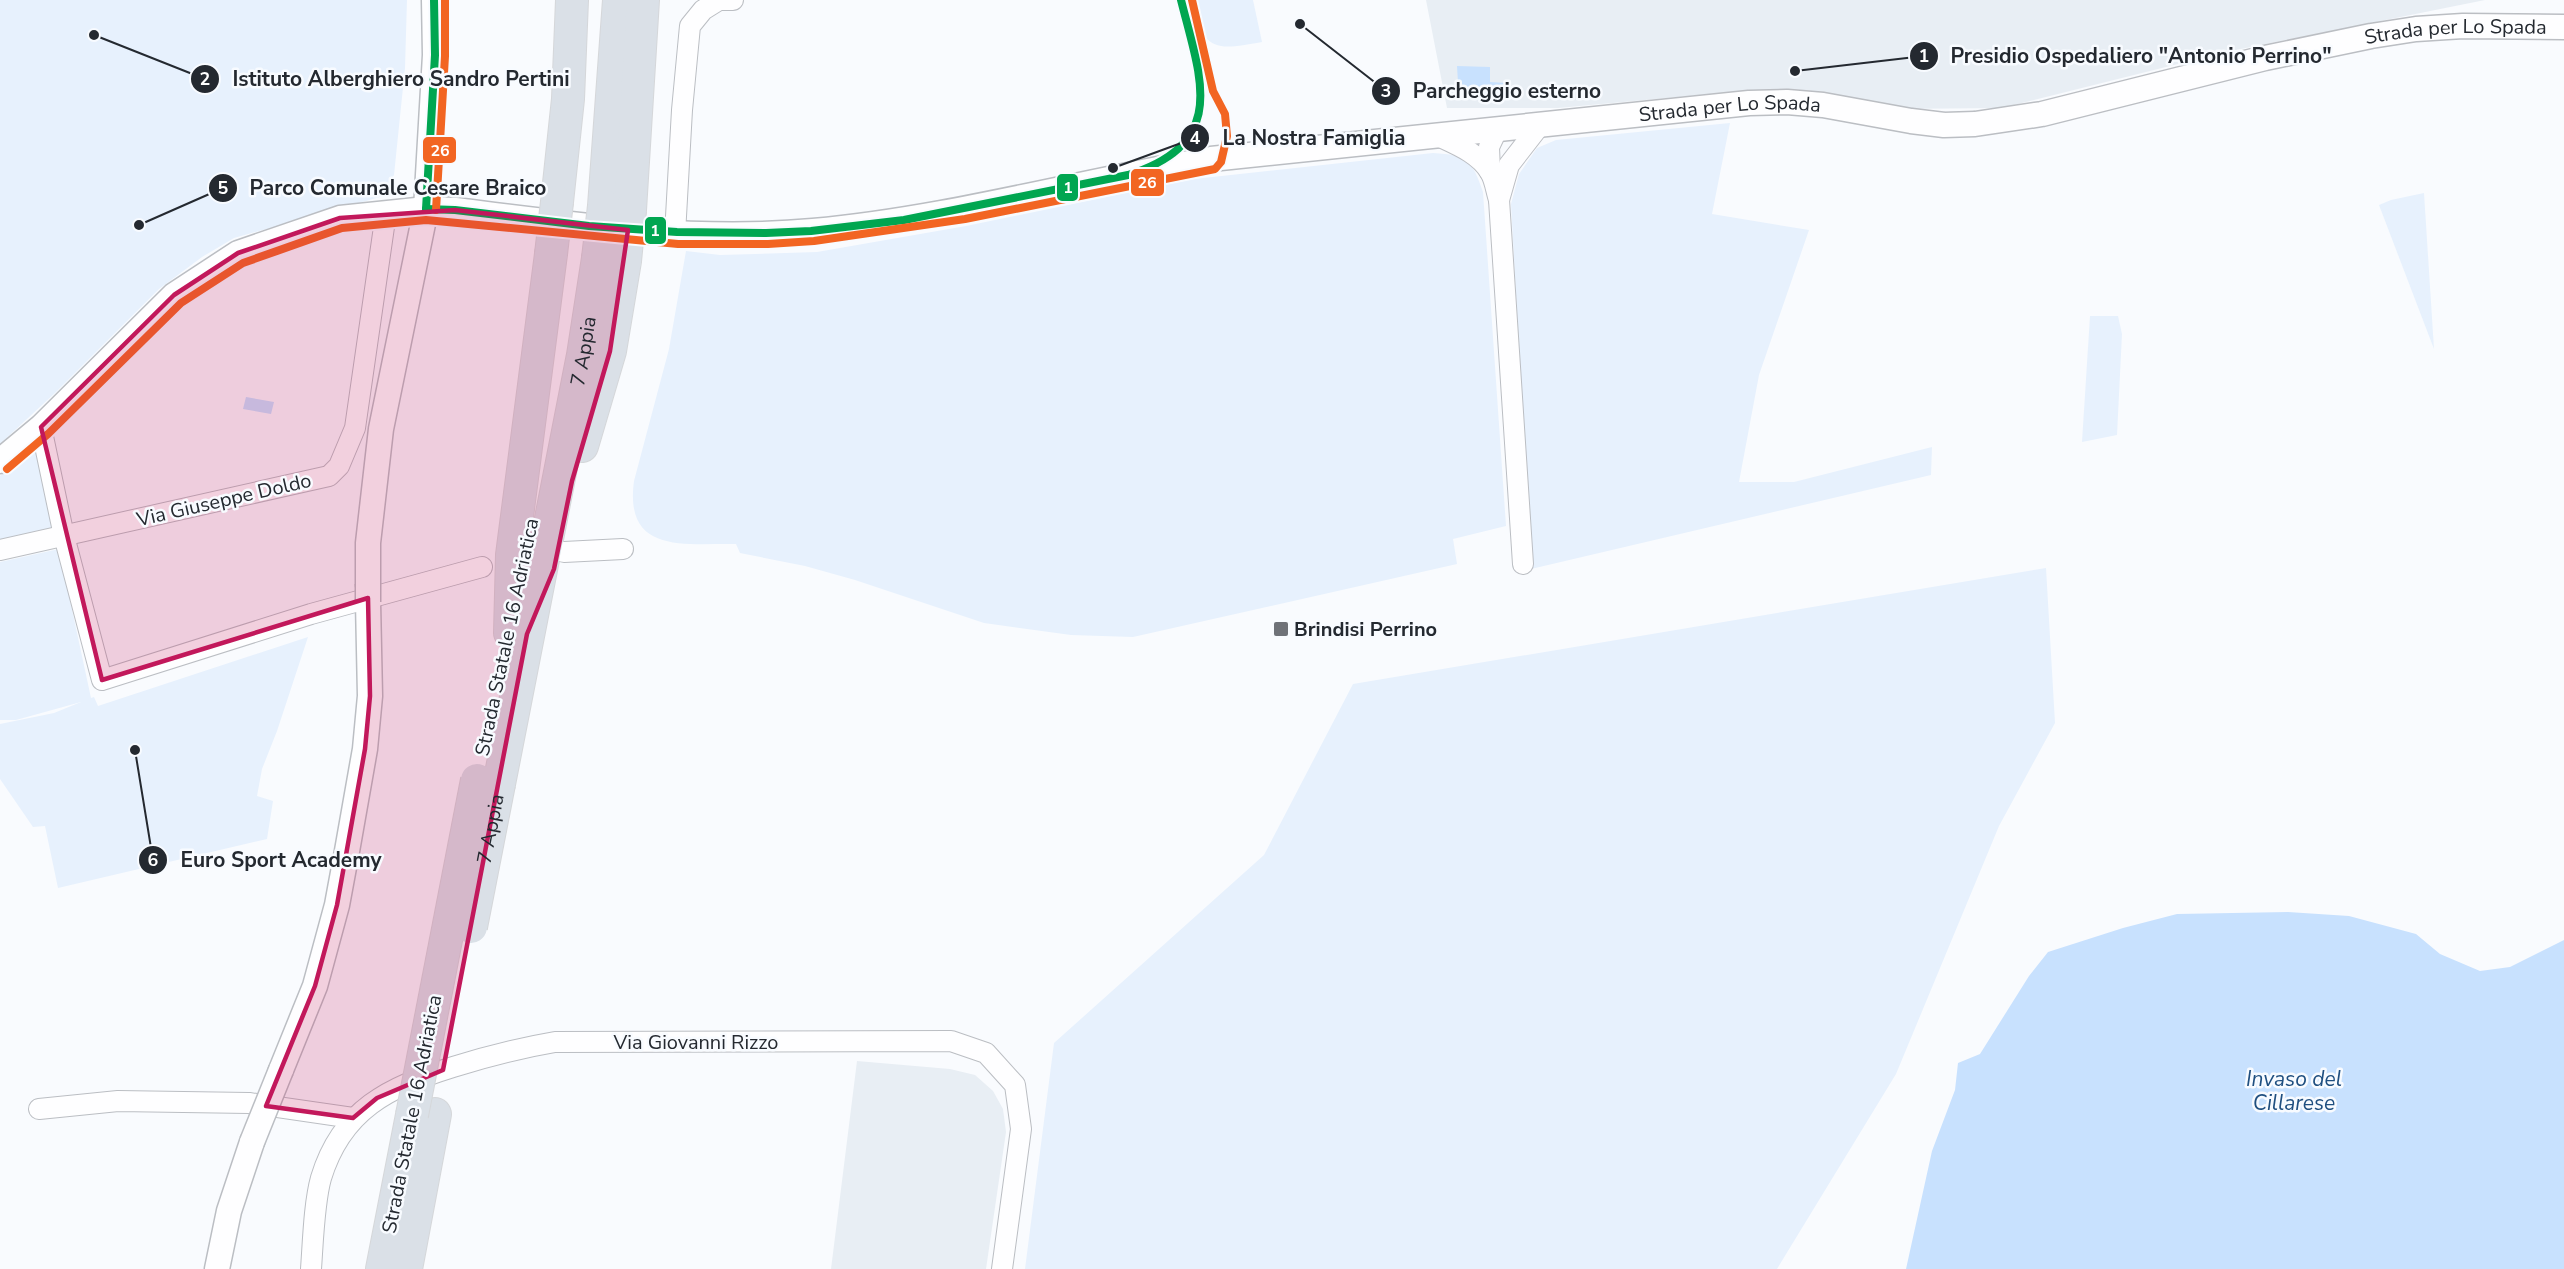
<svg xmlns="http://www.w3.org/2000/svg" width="2564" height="1269" viewBox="0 0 2564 1269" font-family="'Nunito Sans',sans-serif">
<rect width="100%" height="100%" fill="#f9fbfe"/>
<g fill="#e8eef4">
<polygon points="1426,0 2485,0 2226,52 2002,108 1896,109 1801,90 1743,91 1558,108 1447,108"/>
<polygon points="857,1061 950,1069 975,1075 993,1091 1003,1109 1006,1132 986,1269 831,1269"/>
</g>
<g fill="#e7f1fd">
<polygon points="0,0 407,0 405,68 394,175 380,197 234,238 202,257 159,289 55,393 0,444"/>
<path d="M 1192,0 L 1253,0 L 1262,42 C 1214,51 1203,51 1192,0 Z"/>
<polygon points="1730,123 1712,214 1809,230 1759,375 1739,482 1794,482 1932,447 1931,475 1531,569 1511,204 1519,174 1537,148 1556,140"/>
<path d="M 1433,153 C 1468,155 1472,160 1483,192 L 1506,526 L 1453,539 L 1457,564 L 1133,637 L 1071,635 L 984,623 L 855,580 L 805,566 L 740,553 L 736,544 C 685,543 624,555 634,481 L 669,349 L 686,251 L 720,255 L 817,252 L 966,226 L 1194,179 Z"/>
<polygon points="2424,193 2434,349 2379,205 2391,200"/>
<polygon points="2090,316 2118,316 2122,334 2117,435 2082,442"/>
<polygon points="34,444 54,528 0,541 0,476"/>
<polygon points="59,549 91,698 94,697 98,706 308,637 277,731 262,769 257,796 273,801 267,839 58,888 45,826 33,827 0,779 0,724 54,713 81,702 16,720 0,720 0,562"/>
<polygon points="2046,568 2055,723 1999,826 1896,1074 1777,1269 1025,1269 1054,1043 1264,855 1353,684"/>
</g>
<g fill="#c8e1fe">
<polygon points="1457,66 1490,67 1490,82 1507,83 1507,100 1459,99"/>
<polygon points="246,397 274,402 271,414 243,409"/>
<polygon points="2288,912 2349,916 2416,934 2440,954 2480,971 2510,967 2564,940 2564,1269 1906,1269 1932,1151 1955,1090 1958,1063 1980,1054 2029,976 2048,952 2123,928 2177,914"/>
</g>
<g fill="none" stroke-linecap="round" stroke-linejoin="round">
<defs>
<g id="minor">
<path d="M 1436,135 C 1455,144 1479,153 1490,172 C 1495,180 1496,191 1499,200 L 1523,564"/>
<polyline points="1490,172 1489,147 1497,130"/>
<polyline points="1499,200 1509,165 1540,125"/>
<polyline points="675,234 682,110 690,26 703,10 719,0 733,0"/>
<polyline points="41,427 64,536 102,680 311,614 482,567"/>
<polyline points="0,550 329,476 339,466 355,428 386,213"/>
<polyline points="564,552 623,549"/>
<polyline points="39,1109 118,1101 249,1103 353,1118"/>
<path d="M 311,1269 C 313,1242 314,1203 321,1178 C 342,1109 389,1087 453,1067 C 488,1056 520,1048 555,1042 L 951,1041 L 986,1053 L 1015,1085 L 1021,1129 L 1002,1269"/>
</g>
<g id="tertiary">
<path id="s1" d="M 0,461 L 41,427 L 174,295 L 238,253 L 340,218 L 426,209 L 455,210 C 574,225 693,242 813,231 C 947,219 1078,182 1211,159 L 1749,103 L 1787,102 L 1823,105 L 1911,121 L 1944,125 L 1975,124 L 2042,114 L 2265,58 L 2371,36 L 2416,29 L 2463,26 L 2564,27"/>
<polyline points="368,584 368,543 381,429 426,209 435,55 434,0"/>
<polyline points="281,1070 315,986 337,905 347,851 365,749 370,696 368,602"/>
<polyline points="217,1269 229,1211 252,1142"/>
</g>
<g id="trunk">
<polyline points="557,202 568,99 572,0"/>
<polyline points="604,206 619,0"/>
<polyline points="630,210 643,0"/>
<polyline points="582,446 610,351 625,261"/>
<polyline points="510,633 512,555 551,254"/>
<path id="s2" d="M 499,784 L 583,355 L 598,258"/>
<polyline points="382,1269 412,1115"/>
<polyline points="406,1269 435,1114"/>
</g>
</defs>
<use href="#minor" stroke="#bbbec3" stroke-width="22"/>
<use href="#tertiary" stroke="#bbbec3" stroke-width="27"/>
<use href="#trunk" stroke="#d5d7da" stroke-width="34"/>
<use href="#minor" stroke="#fefeff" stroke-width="20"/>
<use href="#tertiary" stroke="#fefeff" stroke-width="24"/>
<use href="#trunk" stroke="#dae0e7" stroke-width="32"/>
<defs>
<g id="tertiary-bridge">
<polyline points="368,584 368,602"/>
<polyline points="252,1142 281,1070"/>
</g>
<g id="trunk-bridge">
<polyline points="551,254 557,202"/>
<polyline points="598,258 604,206"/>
<polyline points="625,261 630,210"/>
<path id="s3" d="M 471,927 L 499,784"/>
<polyline points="412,1115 477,780"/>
</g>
</defs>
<use href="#tertiary-bridge" stroke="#bbbec3" stroke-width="27" stroke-linecap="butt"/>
<use href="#trunk-bridge" stroke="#d5d7da" stroke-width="34" stroke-linecap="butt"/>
<use href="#tertiary-bridge" stroke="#fefeff" stroke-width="24"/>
<use href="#trunk-bridge" stroke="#dae0e7" stroke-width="32"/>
<defs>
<g id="bus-1">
<path d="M 426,209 L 455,210 L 589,226 L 677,232 L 766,233 L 811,231 L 904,220 L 1128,175 C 1229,143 1201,80 1181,0"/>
<polyline points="426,209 435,55 434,0"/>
</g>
<g id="bus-2">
<polyline points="436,210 445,56 445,0"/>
<polyline points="7,469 48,434 181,303 243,263 342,228 426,220 678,244 768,244 814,241 965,219 1215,169 1221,162 1227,136 1225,114 1213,91 1192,0"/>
</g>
</defs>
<use href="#bus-1" stroke="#f8fbff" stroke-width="12"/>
<use href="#bus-2" stroke="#f8fbff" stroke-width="12"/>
<use href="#bus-1" stroke="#00a651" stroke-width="8"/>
<use href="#bus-2" stroke="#f26522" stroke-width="8"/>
</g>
<path fill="#c2185b" fill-opacity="0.2" stroke="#c2185b" stroke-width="4.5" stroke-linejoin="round" d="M 455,210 L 628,230 L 610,351 L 572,481 L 554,569 L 527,634 L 443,1070 L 377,1098 L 353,1118 L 266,1106 L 315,986 L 337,905 L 365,749 L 370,696 L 368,598 L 102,680 L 41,427 L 174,295 L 238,253 L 340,218 Z"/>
<rect fill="#6f7278" stroke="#f8fbff" stroke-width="2" x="1273" y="621" width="16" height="16" rx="3"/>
<g text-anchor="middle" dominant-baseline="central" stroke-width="5" stroke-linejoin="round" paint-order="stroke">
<g font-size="20" fill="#242930" stroke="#f8fbff">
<text stroke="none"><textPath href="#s1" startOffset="2564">Strada per Lo Spada</textPath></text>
<text stroke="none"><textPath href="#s1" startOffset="1826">Strada per Lo Spada</textPath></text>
<text stroke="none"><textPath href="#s2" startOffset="441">7 Appia</textPath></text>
<text transform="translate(224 500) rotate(-13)">Via Giuseppe Doldo</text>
<text transform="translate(507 637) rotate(-78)">Strada Statale 16 Adriatica</text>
<text stroke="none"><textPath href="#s3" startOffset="100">7 Appia</textPath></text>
<text x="696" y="1042">Via Giovanni Rizzo</text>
<text transform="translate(412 1114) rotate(-79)">Strada Statale 16 Adriatica</text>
</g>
<g font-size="20" font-weight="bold" fill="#242930" stroke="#f8fbff" text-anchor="start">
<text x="1294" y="629">Brindisi Perrino</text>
</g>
<g font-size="21" font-style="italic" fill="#1f4f80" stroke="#f8fbff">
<text x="2294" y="1079">Invaso del<tspan x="2294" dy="24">Cillarese</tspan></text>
</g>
</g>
<path fill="none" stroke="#242930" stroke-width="2" d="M1795 71L1924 56M94 35L205 79M1300 24L1386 91M1113 168L1195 138M139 225L223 188M135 750L153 860"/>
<g fill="#242930" stroke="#f8fbff" stroke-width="2">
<circle cx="1795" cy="71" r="6"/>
<circle cx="94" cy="35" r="6"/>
<circle cx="1300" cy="24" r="6"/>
<circle cx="1113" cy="168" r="6"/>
<circle cx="139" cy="225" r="6"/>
<circle cx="135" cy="750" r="6"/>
<circle cx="1924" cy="56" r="15"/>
<circle cx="205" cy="79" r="15"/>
<circle cx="1386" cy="91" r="15"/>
<circle cx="1195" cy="138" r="15"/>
<circle cx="223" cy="188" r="15"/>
<circle cx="153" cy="860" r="15"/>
</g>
<g font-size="18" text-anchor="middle" font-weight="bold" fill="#fff">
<text x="1924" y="62">1</text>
<text x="205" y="85">2</text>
<text x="1386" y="97">3</text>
<text x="1195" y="144">4</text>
<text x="223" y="194">5</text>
<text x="153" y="866">6</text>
</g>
<g font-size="21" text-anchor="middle" font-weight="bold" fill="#242930" stroke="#f8fbff" stroke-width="5" stroke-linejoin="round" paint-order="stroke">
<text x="2141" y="63">Presidio Ospedaliero "Antonio Perrino"</text>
<text x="401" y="86">Istituto Alberghiero Sandro Pertini</text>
<text x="1507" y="98">Parcheggio esterno</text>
<text x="1314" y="145">La Nostra Famiglia</text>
<text x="398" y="195">Parco Comunale Cesare Braico</text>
<text x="281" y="867">Euro Sport Academy</text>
</g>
<g stroke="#f8fbff" stroke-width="2">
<rect x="422" y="136" width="35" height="28" rx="6" fill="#f26522"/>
<rect x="1130" y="168" width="35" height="29" rx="6" fill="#f26522"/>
<rect x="1056" y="173" width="23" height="29" rx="6" fill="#00a651"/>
<rect x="644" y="216" width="23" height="29" rx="6" fill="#00a651"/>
</g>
<g font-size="16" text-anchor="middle" font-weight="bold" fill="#fff">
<text x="440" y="156">26</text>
<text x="1147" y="188">26</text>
<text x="1068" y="193">1</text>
<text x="655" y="236">1</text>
</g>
</svg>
